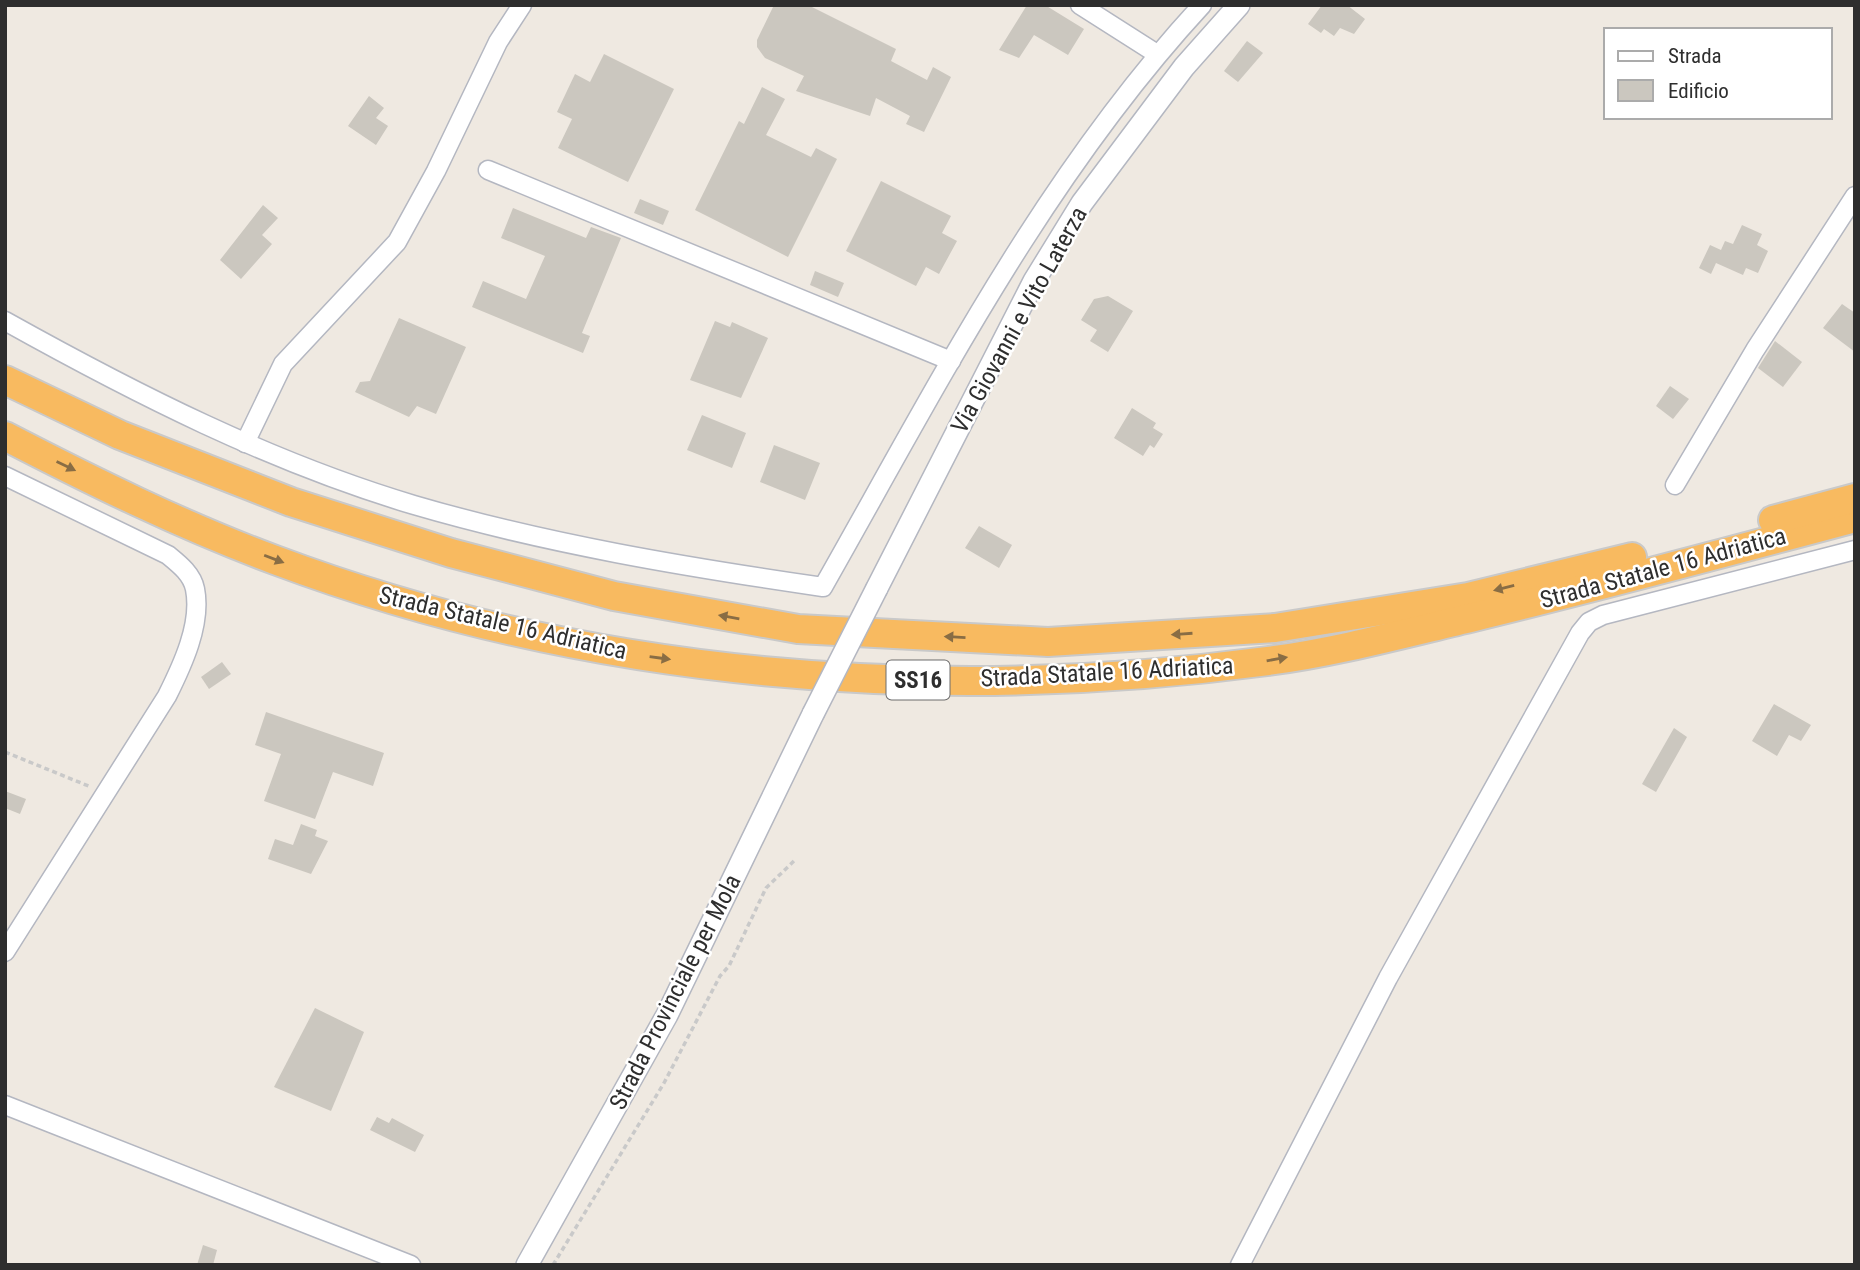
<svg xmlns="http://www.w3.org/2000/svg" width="1860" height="1270" viewBox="0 0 1860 1270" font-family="'Roboto Condensed',sans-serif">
<rect width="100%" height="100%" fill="#efe9e1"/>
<g fill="#cbc7bf">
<polygon points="774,5 808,5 896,49 891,61 927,80 933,67 951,77 924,132 906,124 910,116 876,98 870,116 796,91 804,76 765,58 757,47 757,40"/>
<polygon points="1027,5 1045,5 1084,29 1068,55 1034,35 1019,58 999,50"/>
<polygon points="1322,5 1347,5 1365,19 1354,34 1340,28 1334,36 1324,29 1321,33 1308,24"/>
<polygon points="1247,41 1263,53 1238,82 1224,71"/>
<polygon points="604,54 674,89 628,182 558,148 572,119 557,112 575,74 590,82"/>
<polygon points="762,87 785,99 766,135 811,157 816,148 837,159 788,257 695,210 739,121 744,124"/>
<polygon points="369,96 384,108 376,118 388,126 376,145 348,126"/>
<polygon points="881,181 951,216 942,233 957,241 939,274 926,267 916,286 846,251"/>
<polygon points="640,199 669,211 663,225 634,213"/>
<polygon points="263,205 278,218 262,235 272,244 241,279 220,260"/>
<polygon points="513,208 586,238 591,227 621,238 582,333 590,336 583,353 472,307 483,281 526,299 545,256 501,238"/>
<polygon points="1742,225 1762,234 1757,245 1768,251 1758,273 1746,268 1743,275 1716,263 1711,274 1699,268 1710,245 1721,250 1725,241 1733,244"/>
<polygon points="815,271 844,283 838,297 810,285"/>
<polygon points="1108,296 1133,311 1108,352 1090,341 1097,330 1081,320 1094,299"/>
<polygon points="1842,304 1855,313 1855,352 1823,328"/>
<polygon points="399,318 466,347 436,414 417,406 409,417 355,392 360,382 370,381"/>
<polygon points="715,321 730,327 732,322 768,338 741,398 690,380"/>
<polygon points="1775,341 1802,362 1783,387 1758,368"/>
<polygon points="1670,386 1689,399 1673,419 1656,406"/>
<polygon points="1132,408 1156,423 1153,428 1163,434 1154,448 1150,445 1143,456 1114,438"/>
<polygon points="702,415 746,433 732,468 687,450"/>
<polygon points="774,445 820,463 805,500 760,482"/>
<polygon points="979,526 1012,545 999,568 965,548"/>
<polygon points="222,662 231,674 209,689 201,677"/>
<polygon points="1774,704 1811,725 1801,741 1789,735 1777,756 1752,741"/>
<polygon points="266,712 384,753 373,786 333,772 315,819 264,801 281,754 255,745"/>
<polygon points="1674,728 1687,737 1656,792 1642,784"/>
<polygon points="5,791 26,799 20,814 5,808"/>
<polygon points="301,824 317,830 315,836 328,841 311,874 268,859 275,839 293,845"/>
<polygon points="315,1008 364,1032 331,1111 274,1087"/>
<polygon points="377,1117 389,1123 392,1118 424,1135 415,1152 370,1130"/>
<polygon points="203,1245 217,1250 213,1265 197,1265"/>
</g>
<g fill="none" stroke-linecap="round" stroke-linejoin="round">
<defs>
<g id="minor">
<polyline points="1080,5 1157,54"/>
<polyline points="488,170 951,361"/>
<path d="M 5,321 C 136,394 270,462 414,505 C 547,544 685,567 823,587 C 937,386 1044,176 1202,5"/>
<polyline points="245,443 283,364 397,242 436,171 498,42 522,5"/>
<path d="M 5,476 L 168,555 C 179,564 192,574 195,589 C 202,624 182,666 167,696 L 5,952"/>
<polyline points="1675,485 1755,350 1855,196"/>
<polyline points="5,1105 411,1265"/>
<polyline points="1240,1265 1388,978 1580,633 1589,622 1603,615 1855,550"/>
</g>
<g id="tertiary">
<polyline points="877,588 1034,281 1082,203 1184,67 1239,5"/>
<polyline points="527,1265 667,1015 813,714"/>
</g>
<g id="trunk">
<polyline points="5,380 120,435 291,502 451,553 614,596 798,629 1048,642 1275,628 1468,597 1632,557"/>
<path d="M 5,436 C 92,481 183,526 275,560 C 590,678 936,705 1268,661 C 1337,652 1406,633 1474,617 C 1601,586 1728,552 1855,518"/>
<polyline points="1773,520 1855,498"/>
</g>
</defs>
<use href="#minor" stroke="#b4b7c1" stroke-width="21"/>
<use href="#tertiary" stroke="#b4b7c1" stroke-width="24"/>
<use href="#trunk" stroke="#c9c9c9" stroke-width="32"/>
<g stroke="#c9c9c9" stroke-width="3.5" stroke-dasharray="5 3.5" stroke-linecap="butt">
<polyline points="5,752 91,787"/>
<polyline points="553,1265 664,1083 720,976 729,966 766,888 794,861"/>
</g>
<use href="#minor" stroke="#fff" stroke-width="18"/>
<use href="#tertiary" stroke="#fff" stroke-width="21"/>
<use href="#trunk" stroke="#f8ba60" stroke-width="28"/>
<defs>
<polyline id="tertiary-bridge" points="813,714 877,588"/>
</defs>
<use href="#tertiary-bridge" stroke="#b4b7c1" stroke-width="24" stroke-linecap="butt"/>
<use href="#tertiary-bridge" stroke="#fff" stroke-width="21"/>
</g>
<defs><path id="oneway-solid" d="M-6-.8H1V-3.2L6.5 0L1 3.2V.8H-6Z" transform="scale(1.75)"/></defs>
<g fill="#896d44">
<use href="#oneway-solid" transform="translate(66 466) rotate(26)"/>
<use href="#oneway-solid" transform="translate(274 559) rotate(21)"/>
<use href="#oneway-solid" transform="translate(1504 588) rotate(166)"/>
<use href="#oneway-solid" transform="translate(729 617) rotate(-170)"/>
<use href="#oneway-solid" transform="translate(1182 634) rotate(176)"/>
<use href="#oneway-solid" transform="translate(955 637) rotate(-177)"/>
<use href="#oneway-solid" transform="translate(660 658) rotate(8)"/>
<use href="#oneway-solid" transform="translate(1277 659) rotate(-10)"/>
</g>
<g text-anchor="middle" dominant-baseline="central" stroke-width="5" stroke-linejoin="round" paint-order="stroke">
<rect fill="#fff" stroke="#6d6d6d" stroke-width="2" x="886.5" y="660.5" width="63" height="39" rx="5"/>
<g font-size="23" font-weight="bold" fill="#2e2e2e">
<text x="918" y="680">SS16</text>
</g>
<g font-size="24" fill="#2e2e2e" stroke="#fff">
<text transform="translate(1019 320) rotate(-61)">Via Giovanni e Vito Laterza</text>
<text transform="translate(1663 568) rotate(-15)">Strada Statale 16 Adriatica</text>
<text transform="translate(503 623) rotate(13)">Strada Statale 16 Adriatica</text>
<text transform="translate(1107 672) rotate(-3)">Strada Statale 16 Adriatica</text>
<text transform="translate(675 992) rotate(-63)">Strada Provinciale per Mola</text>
</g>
</g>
<rect width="1860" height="1270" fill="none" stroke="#2e2e2e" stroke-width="14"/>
<rect x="1604" y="28" width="228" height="91" fill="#ffffff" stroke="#ababab" stroke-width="2"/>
<rect x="1618" y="51" width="35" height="10" fill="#ffffff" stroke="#ababab" stroke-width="2"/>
<text x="1668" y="63" font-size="21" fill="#2e2e2e">Strada</text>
<rect x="1618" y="80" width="35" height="21" fill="#cbc7bf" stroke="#ababab" stroke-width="2"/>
<text x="1668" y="98" font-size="21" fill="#2e2e2e">Edificio</text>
</svg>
